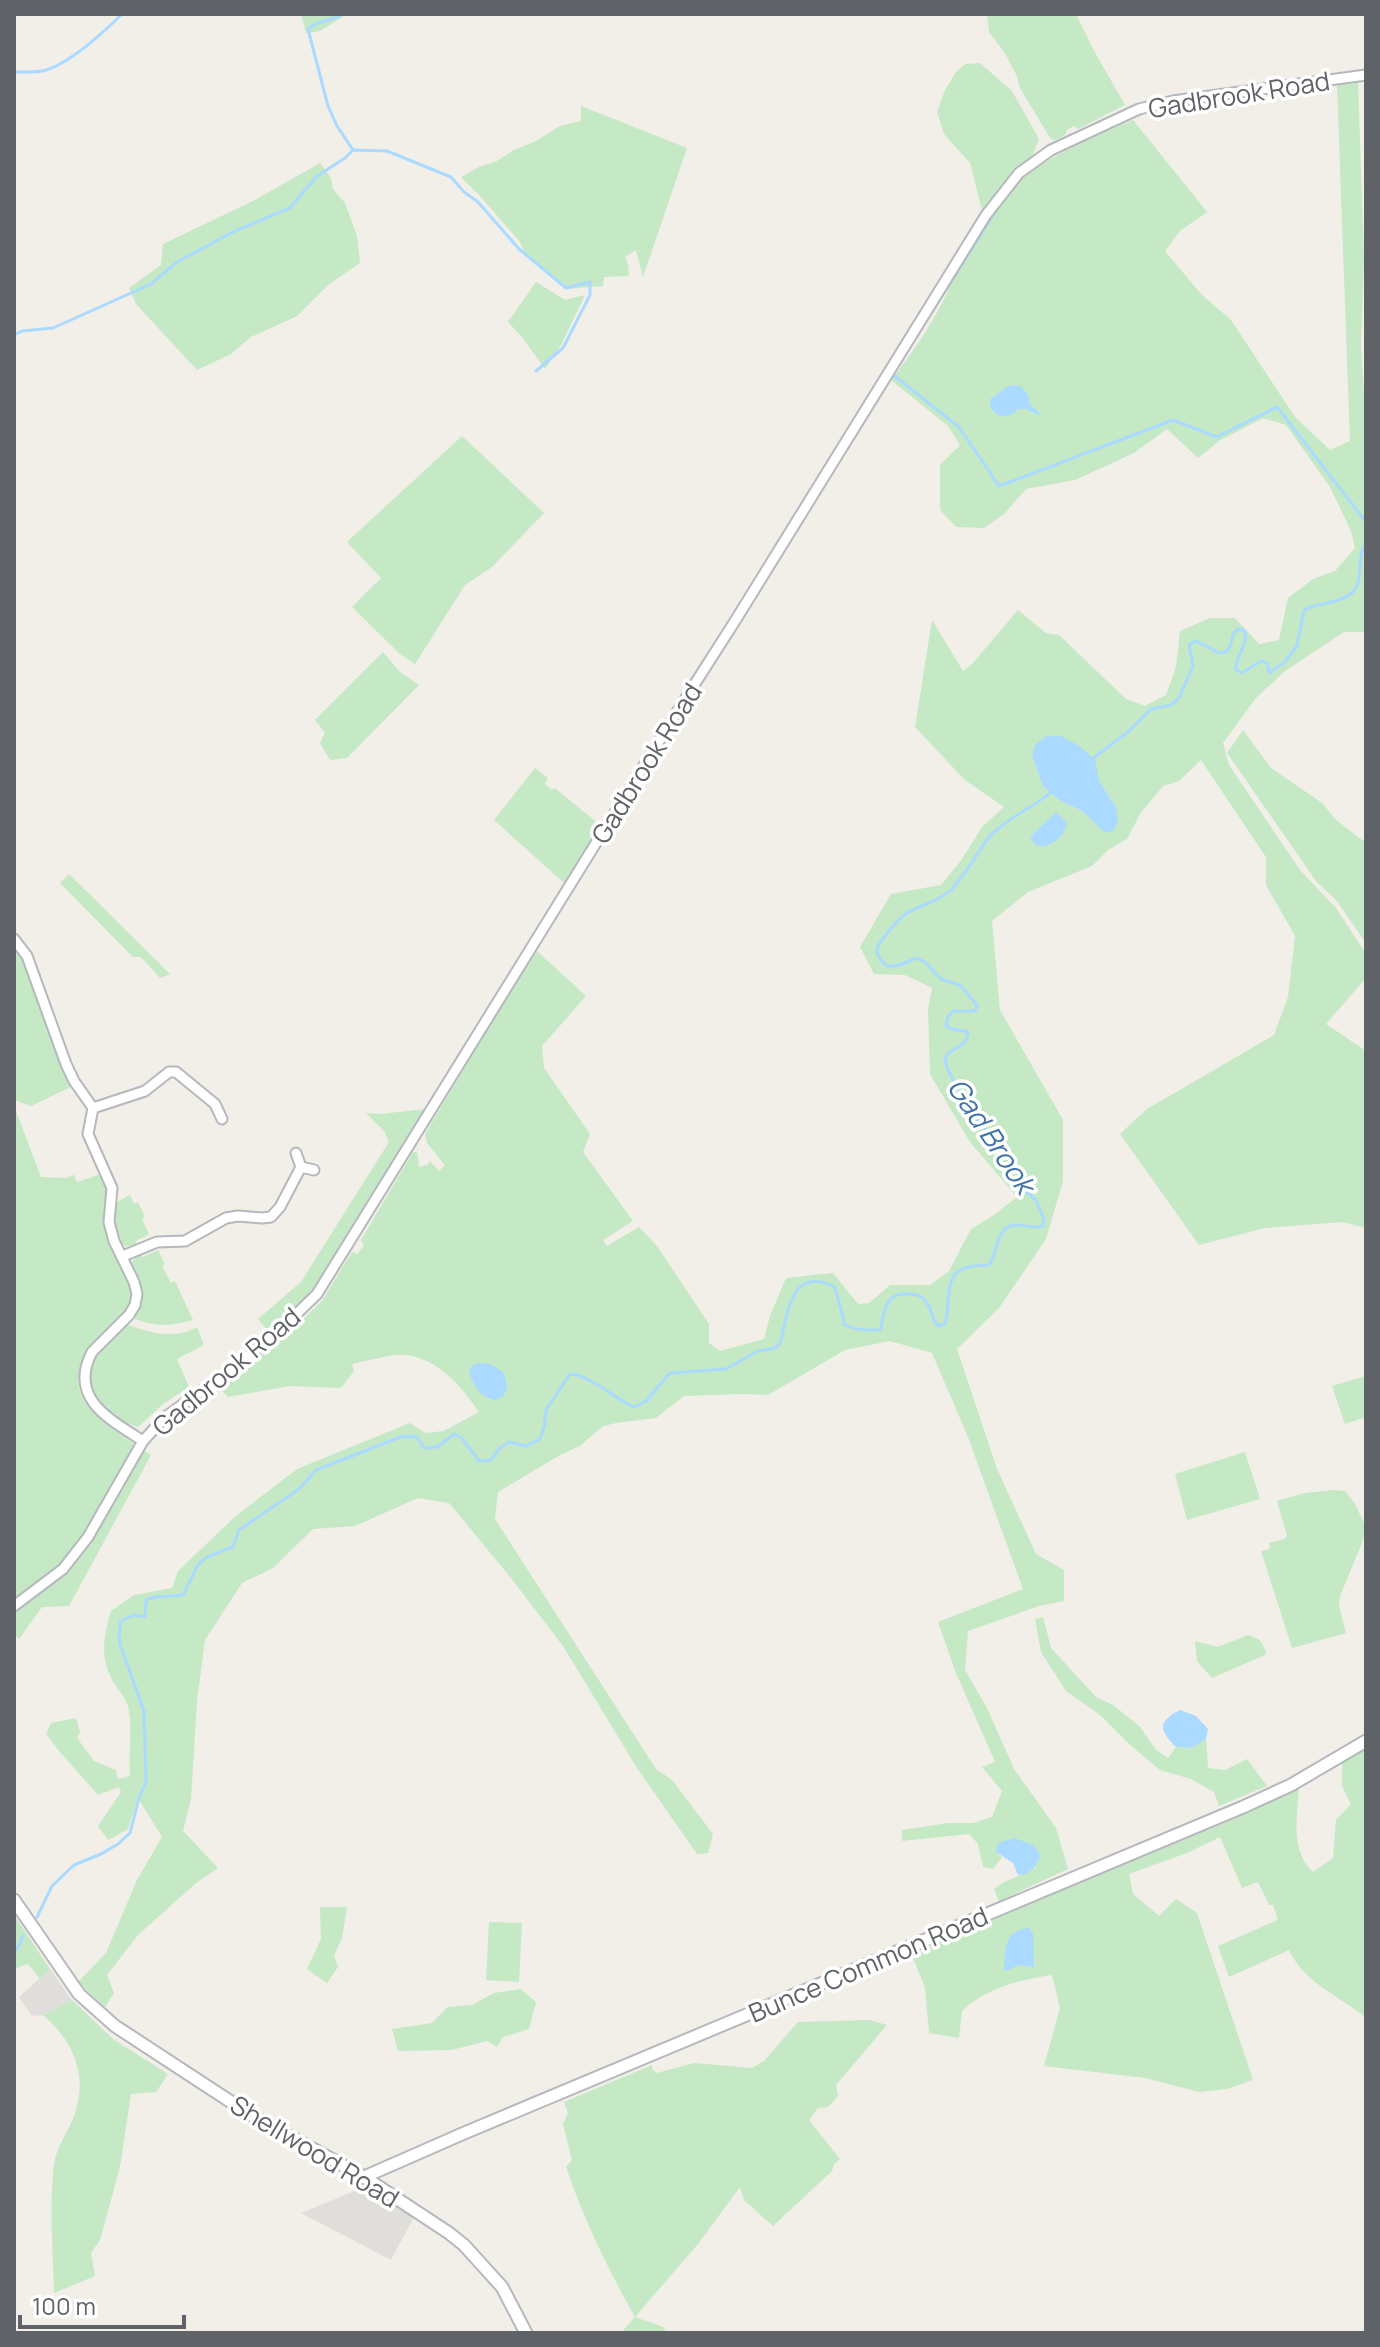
<svg xmlns="http://www.w3.org/2000/svg" width="1380" height="2347" viewBox="0 0 1380 2347" font-family="Manrope,sans-serif">
<rect width="100%" height="100%" fill="#f1efe8"/>
<g fill="#e0deda">
<polygon points="50,1969 72,2000 43,2015 32,2016 19,1997"/>
<polygon points="367,2186 370,2189 367,2199 372,2202 380,2197 414,2217 391,2260 301,2213"/>
</g>
<g fill="#c5e8c5" fill-rule="evenodd">
<polygon points="301,14 347,14 320,31 306,33"/>
<polygon points="987,14 1076,14 1093,49 1125,105 1078,129 1074,126 1067,130 1065,135 1055,140 1050,138 1020,88 1017,76 1004,52 989,32"/>
<polygon points="980,63 1012,91 1039,139 1032,157 1015,168 982,210 970,163 944,134 937,112 945,90 956,72 965,64"/>
<path d="M 1358,82 L 1364,258 L 1361,345 L 1366,431 L 1366,632 L 1344,632 L 1285,671 L 1256,698 L 1223,743 L 1229,765 L 1300,870 L 1336,908 L 1366,954 L 1366,978 L 1326,1024 L 1366,1051 L 1366,1228 L 1343,1222 L 1265,1228 L 1199,1245 L 1120,1134 L 1147,1109 L 1274,1035 L 1288,997 L 1295,936 L 1266,885 L 1266,857 L 1201,760 L 1179,781 L 1163,786 L 1140,814 L 1127,839 L 1108,850 L 1092,866 L 1028,892 L 992,921 L 1000,1010 L 1063,1120 L 1063,1181 L 1046,1239 L 999,1308 L 957,1349 L 997,1469 L 1036,1554 L 1064,1570 L 1064,1601 L 1039,1606 L 968,1631 L 965,1670 L 987,1708 L 1014,1769 L 1056,1828 L 1068,1869 L 999,1901 L 994,1889 C 1009,1877 1021,1877 1036,1867 L 996,1852 L 1002,1857 L 993,1869 L 983,1867 L 978,1844 L 969,1834 L 902,1841 L 902,1830 L 948,1823 L 973,1823 L 992,1817 L 1002,1791 L 982,1767 L 995,1762 L 956,1673 L 938,1622 L 1023,1589 L 968,1437 L 932,1353 L 890,1341 L 845,1350 L 768,1395 L 740,1394 L 684,1396 L 656,1418 L 616,1423 L 603,1426 L 580,1446 L 562,1454 L 498,1492 L 495,1519 L 656,1769 L 672,1780 L 713,1834 L 708,1853 L 697,1854 L 637,1768 L 563,1646 L 511,1578 L 449,1503 L 418,1498 L 355,1526 L 313,1529 L 273,1568 L 242,1583 L 205,1640 L 197,1701 L 191,1799 L 183,1831 L 218,1868 L 196,1883 L 138,1935 L 107,1975 L 114,1993 L 105,2007 L 78,1982 L 106,1953 L 137,1880 L 162,1837 L 138,1798 L 128,1829 L 108,1840 L 98,1826 L 121,1792 L 119,1787 L 98,1795 L 59,1751 L 46,1734 L 51,1723 L 76,1718 L 80,1732 L 77,1738 L 94,1761 L 116,1770 L 118,1779 L 130,1776 C 128,1753 133,1729 128,1706 C 124,1694 113,1685 109,1673 C 100,1652 105,1632 111,1611 L 134,1595 L 172,1588 L 178,1571 L 237,1515 L 297,1469 L 410,1423 L 425,1433 L 444,1431 L 479,1412 C 460,1384 432,1352 395,1355 C 381,1357 366,1361 352,1364 L 354,1371 L 341,1388 L 290,1386 L 228,1397 L 218,1387 L 295,1327 L 322,1301 L 352,1252 L 357,1254 L 364,1246 L 361,1240 L 413,1152 L 417,1152 L 419,1167 L 427,1165 L 430,1161 L 439,1171 L 445,1165 L 427,1143 L 425,1134 L 501,1006 L 537,951 L 586,996 L 542,1046 L 544,1068 L 590,1134 L 583,1152 L 633,1221 L 603,1240 L 607,1246 L 639,1227 L 657,1246 L 709,1324 L 709,1343 L 720,1351 L 764,1339 L 770,1316 L 786,1278 L 833,1273 L 858,1304 L 869,1303 L 890,1285 L 930,1285 L 949,1271 L 971,1229 L 994,1215 L 1017,1197 L 970,1142 L 930,1074 L 928,1009 L 932,988 L 905,975 L 874,974 L 860,947 L 891,894 L 941,885 L 960,862 L 982,827 L 1004,807 L 965,780 L 915,727 L 932,620 L 963,671 L 972,664 L 1018,610 L 1046,633 L 1059,635 L 1126,699 L 1145,706 L 1166,695 L 1176,667 L 1180,631 L 1210,618 L 1235,618 L 1259,644 L 1279,640 L 1288,598 L 1313,579 L 1335,571 L 1355,548 L 1351,531 L 1330,487 L 1286,425 L 1263,418 L 1219,441 L 1198,458 L 1167,429 L 1134,453 L 1075,480 L 1026,489 L 1004,514 L 984,528 L 956,527 L 940,510 L 940,465 L 960,445 L 948,426 L 891,380 C 910,357 948,302 953,275 C 973,244 991,209 1018,183 C 1046,156 1098,135 1133,120 L 1207,212 L 1180,231 L 1165,251 L 1201,294 L 1231,320 L 1295,417 L 1330,450 L 1350,441 L 1337,85 ZM 1032,756 L 1094,760 L 1099,781 L 1116,807 L 1104,832 L 1082,811 L 1059,800 L 1043,786 Z"/>
<polygon points="581,106 687,148 643,277 636,250 625,257 628,265 629,276 604,277 603,286 566,289 528,258 519,241 481,197 461,177 479,167 497,161 514,150 534,142 560,126 581,121"/>
<polygon points="320,163 331,178 333,189 345,203 357,236 360,263 328,285 297,316 251,337 231,354 197,370 136,304 129,288 161,265 163,244 253,201"/>
<polygon points="536,282 565,300 585,295 561,345 545,369 522,337 508,322"/>
<polygon points="462,436 544,513 492,567 465,585 415,664 400,654 352,607 381,578 347,542"/>
<polygon points="383,652 400,672 419,685 347,758 330,760 320,743 325,733 315,720"/>
<polygon points="1243,730 1271,768 1322,803 1336,820 1366,843 1366,943 1336,900 1316,881 1227,753"/>
<polygon points="535,768 548,778 545,784 552,790 555,788 595,821 599,828 564,883 494,820"/>
<polygon points="69,874 170,974 160,978 141,957 133,957 60,883"/>
<polygon points="14,944 22,953 61,1065 73,1086 31,1106 14,1100"/>
<path d="M 14,1106 L 41,1177 L 65,1178 L 74,1175 L 77,1182 L 101,1174 C 103,1179 106,1186 107,1191 C 109,1207 101,1221 108,1240 C 115,1258 137,1283 130,1303 C 126,1316 110,1326 101,1335 C 45,1393 104,1424 151,1455 L 69,1606 L 42,1607 L 19,1639 L 14,1634 Z"/>
<polygon points="426,1109 314,1289 268,1331 258,1319 301,1282 389,1142 384,1131 366,1113 380,1114"/>
<path d="M 130,1195 L 134,1204 L 138,1202 L 145,1217 L 142,1219 L 149,1234 L 136,1241 L 137,1246 C 111,1252 113,1219 117,1202 Z"/>
<path d="M 158,1250 L 165,1264 L 162,1266 L 171,1283 L 175,1281 L 193,1320 C 173,1326 155,1327 135,1319 L 135,1314 C 152,1293 135,1282 132,1262 L 140,1253 L 143,1257 Z"/>
<path d="M 127,1324 C 147,1333 177,1340 197,1327 L 204,1345 L 177,1359 L 189,1387 L 163,1404 L 138,1427 C 113,1421 80,1391 93,1362 C 100,1348 116,1336 127,1324 Z"/>
<polygon points="1366,1376 1366,1417 1345,1424 1332,1386"/>
<polygon points="1245,1452 1260,1499 1187,1520 1175,1474"/>
<polygon points="1335,1490 1345,1491 1354,1502 1366,1527 1362,1543 1340,1596 1339,1606 1346,1633 1292,1648 1261,1551 1270,1549 1269,1543 1284,1539 1287,1536 1277,1501 1305,1493"/>
<polygon points="1043,1617 1051,1648 1096,1697 1113,1705 1140,1727 1156,1750 1168,1758 1176,1747 1192,1748 1206,1739 1208,1768 1225,1770 1247,1759 1267,1786 1219,1806 1214,1792 1191,1779 1160,1770 1129,1744 1100,1715 1066,1691 1041,1652 1035,1619"/>
<polygon points="1248,1635 1260,1640 1266,1651 1265,1655 1212,1678 1197,1661 1195,1641 1218,1647"/>
<path d="M 1366,1747 L 1366,2018 C 1339,1995 1305,1984 1289,1950 L 1229,1977 L 1218,1946 L 1278,1920 L 1273,1905 L 1269,1905 L 1258,1882 L 1242,1888 L 1220,1837 L 1187,1853 L 1129,1874 L 1133,1894 L 1159,1916 L 1176,1899 L 1197,1913 L 1253,2080 L 1227,2089 L 1199,2092 L 1145,2078 L 1044,2066 L 1060,2008 L 1052,1975 C 1022,1979 984,1989 962,2011 L 959,2038 L 929,2033 L 925,1988 L 911,1953 L 1237,1818 L 1299,1788 C 1297,1816 1290,1851 1313,1872 L 1333,1858 L 1336,1820 L 1351,1804 L 1342,1786 L 1342,1762 Z"/>
<polygon points="320,1907 347,1907 342,1938 334,1955 338,1967 327,1983 307,1969 321,1939"/>
<polygon points="14,1915 50,1969 40,1979 28,1964 14,1969"/>
<polygon points="489,1922 522,1923 519,1982 486,1980"/>
<polygon points="521,1989 536,2002 529,2029 503,2037 497,2047 487,2041 452,2050 398,2051 392,2029 432,2023 448,2007 472,2005 494,1993"/>
<path d="M 72,2000 L 113,2039 L 168,2074 L 156,2092 L 131,2094 L 120,2167 L 100,2240 L 91,2253 L 95,2276 L 54,2293 C 53,2250 49,2207 54,2164 C 57,2145 69,2131 75,2113 C 88,2075 73,2040 43,2015 Z"/>
<path d="M 869,2020 L 887,2025 L 836,2085 L 838,2096 L 828,2107 L 818,2108 L 809,2120 L 840,2159 L 834,2164 L 832,2171 L 773,2226 L 744,2200 L 740,2187 L 698,2244 L 635,2317 L 663,2327 L 667,2333 L 621,2333 L 635,2317 C 608,2269 583,2218 566,2167 L 572,2160 L 563,2124 L 568,2113 L 564,2102 L 652,2065 L 653,2070 L 657,2073 L 694,2063 L 752,2068 L 764,2061 L 798,2022 Z"/>
</g>
<g fill="#aadaff">
<path d="M 1012,385 L 1021,386 L 1029,397 L 1030,405 L 1040,413 L 1038,415 L 1026,409 L 1018,409 C 1007,419 999,419 990,407 L 991,398 C 1000,394 1004,387 1012,385 Z"/>
<polygon points="1046,736 1061,736 1079,746 1095,760 1099,781 1116,807 1118,822 1112,832 1104,832 1082,811 1059,800 1043,786 1032,756 1035,745"/>
<path d="M 1056,812 L 1067,823 C 1064,837 1056,842 1043,847 L 1035,844 L 1030,837 Z"/>
<path d="M 482,1363 L 491,1364 L 504,1373 L 507,1387 L 504,1395 L 496,1400 C 480,1398 473,1385 469,1371 L 474,1364 Z"/>
<path d="M 1180,1710 L 1196,1716 L 1208,1729 L 1206,1739 L 1192,1748 L 1176,1747 C 1159,1730 1157,1722 1180,1710 Z"/>
<path d="M 1015,1838 L 1033,1845 L 1041,1855 C 1036,1866 1031,1875 1018,1875 L 1013,1863 L 996,1852 L 998,1843 Z"/>
<path d="M 1029,1928 L 1033,1934 L 1034,1967 L 1018,1965 L 1007,1971 L 1004,1969 C 1006,1948 1003,1931 1029,1928 Z"/>
</g>
<g fill="none" stroke-linecap="round" stroke-linejoin="round">
<g stroke="#aadaff" stroke-width="3">
<path d="M 342,14 C 331,22 317,20 308,29 L 328,106 L 337,126 L 353,150"/>
<path d="M 14,72 C 24,72 37,73 46,70 C 70,63 104,32 122,14"/>
<polyline points="14,335 22,331 53,328 151,284 177,262 235,231 290,208 316,177 345,158 353,150 387,151 451,177 464,192 478,202 519,249 566,288 590,282 590,295 563,348 536,371"/>
<polyline points="911,345 995,212"/>
<polyline points="892,374 959,427 999,486 1173,420 1217,437 1277,407 1366,522"/>
<path d="M 1092,759 L 1129,731 L 1151,709 L 1171,705 L 1179,698 L 1193,666 L 1189,645 L 1196,641 L 1219,653 L 1227,651 L 1231,644 L 1233,634 L 1238,629 L 1245,631 C 1248,646 1235,656 1236,670 L 1242,673 L 1261,661 L 1267,663 L 1269,673 L 1285,662 L 1297,646 L 1304,610 C 1319,602 1339,604 1352,593 C 1365,581 1355,557 1366,544"/>
<path d="M 37,1917 L 52,1886 L 74,1865 L 101,1854 L 118,1844 L 130,1833 L 139,1798 L 146,1782 L 144,1711 L 120,1644 L 119,1632 L 121,1621 L 134,1615 L 145,1617 L 146,1600 L 155,1597 L 183,1595 C 201,1561 192,1561 233,1547 L 239,1530 L 299,1489 L 316,1470 L 403,1436 L 417,1437 L 424,1448 L 437,1447 L 454,1434 L 462,1438 L 479,1461 L 491,1460 L 500,1448 L 509,1442 L 526,1446 L 540,1439 L 544,1427 L 546,1410 L 570,1374 C 592,1376 613,1398 634,1407 L 646,1401 L 670,1373 L 726,1369 L 758,1351 L 775,1348 L 780,1344 C 788,1313 790,1265 835,1287 L 845,1325 C 854,1329 871,1332 881,1329 C 883,1310 887,1291 910,1294 C 918,1295 923,1296 927,1303 C 933,1311 931,1319 938,1326 L 945,1324 C 952,1305 941,1272 969,1267 C 975,1265 982,1266 989,1265 C 998,1253 996,1224 1017,1225 C 1027,1225 1032,1229 1043,1226 L 1044,1220 L 1036,1200 L 1022,1188 L 1012,1158 L 997,1149 L 985,1128 L 971,1113 L 947,1068 L 945,1058 C 952,1046 968,1048 968,1032 L 952,1029 L 946,1026 L 948,1016 L 954,1011 L 975,1011 L 977,1005 L 960,985 L 941,979 L 925,962 L 917,958 L 897,966 L 887,966 C 883,962 877,957 877,951 C 877,943 900,917 907,913 C 922,904 938,902 951,890 C 967,874 976,853 991,835 C 1008,817 1033,808 1051,792"/>
<polyline points="14,1950 17,1949 23,1936"/>
</g>
<defs>
<g id="minor">
<path d="M 14,939 L 27,956 L 66,1064 L 74,1081 L 93,1108 L 88,1134 L 112,1188 L 109,1222 L 114,1241 L 134,1282 L 137,1294 L 135,1305 L 129,1315 L 92,1352 C 68,1398 109,1419 143,1441"/>
<polyline points="93,1108 145,1091 169,1072 176,1072 215,1104 222,1119"/>
<polyline points="296,1153 301,1167 314,1170"/>
<polyline points="123,1256 157,1242 185,1241 226,1218 238,1216 262,1218 271,1217 280,1207 301,1167"/>
<polyline points="14,1606 63,1569 88,1537 143,1441 164,1418 236,1366 283,1327 317,1294 682,704 735,621 986,215 1019,173 1051,150 1139,109 1173,101 1366,75"/>
</g>
<g id="tertiary">
<polyline points="14,1900 79,1994 115,2026 251,2115 364,2177 449,2233 464,2245 502,2287 526,2333"/>
<polyline points="364,2177 462,2134 1243,1807 1291,1785 1366,1741"/>
</g>
</defs>
<use href="#minor" stroke="#b5b8bc" stroke-width="13"/>
<use href="#tertiary" stroke="#b5b8bc" stroke-width="15"/>
<use href="#minor" stroke="#fff" stroke-width="9"/>
<use href="#tertiary" stroke="#fff" stroke-width="11"/>
</g>
<g text-anchor="middle" dominant-baseline="central" stroke-width="7" stroke-linejoin="round" paint-order="stroke">
<g font-size="26" fill="#5f6368" stroke="#fff">
<text transform="translate(1239 94) rotate(-9)">Gadbrook Road</text>
<text transform="translate(646 763) rotate(-58)">Gadbrook Road</text>
<text transform="translate(226 1371) rotate(-40)">Gadbrook Road</text>
<text transform="translate(868 1964) rotate(-23)">Bunce Common Road</text>
<text transform="translate(315 2151) rotate(31)">Shellwood Road</text>
</g>
<g font-size="28" font-style="italic" fill="#4174aa" stroke="#fff">
<text transform="translate(992 1135) rotate(56)">Gad Brook</text>
</g>
</g>
<rect width="1380" height="2347" fill="none" stroke="#5f6368" stroke-width="32"/>
<path d="M20 2315v12h164v-12" fill="none" stroke="#5f6368" stroke-width="4"/>
<text x="32" y="2315" font-size="24" fill="#5f6368" stroke="#ffffff" stroke-width="6" paint-order="stroke">100 m</text>
</svg>
